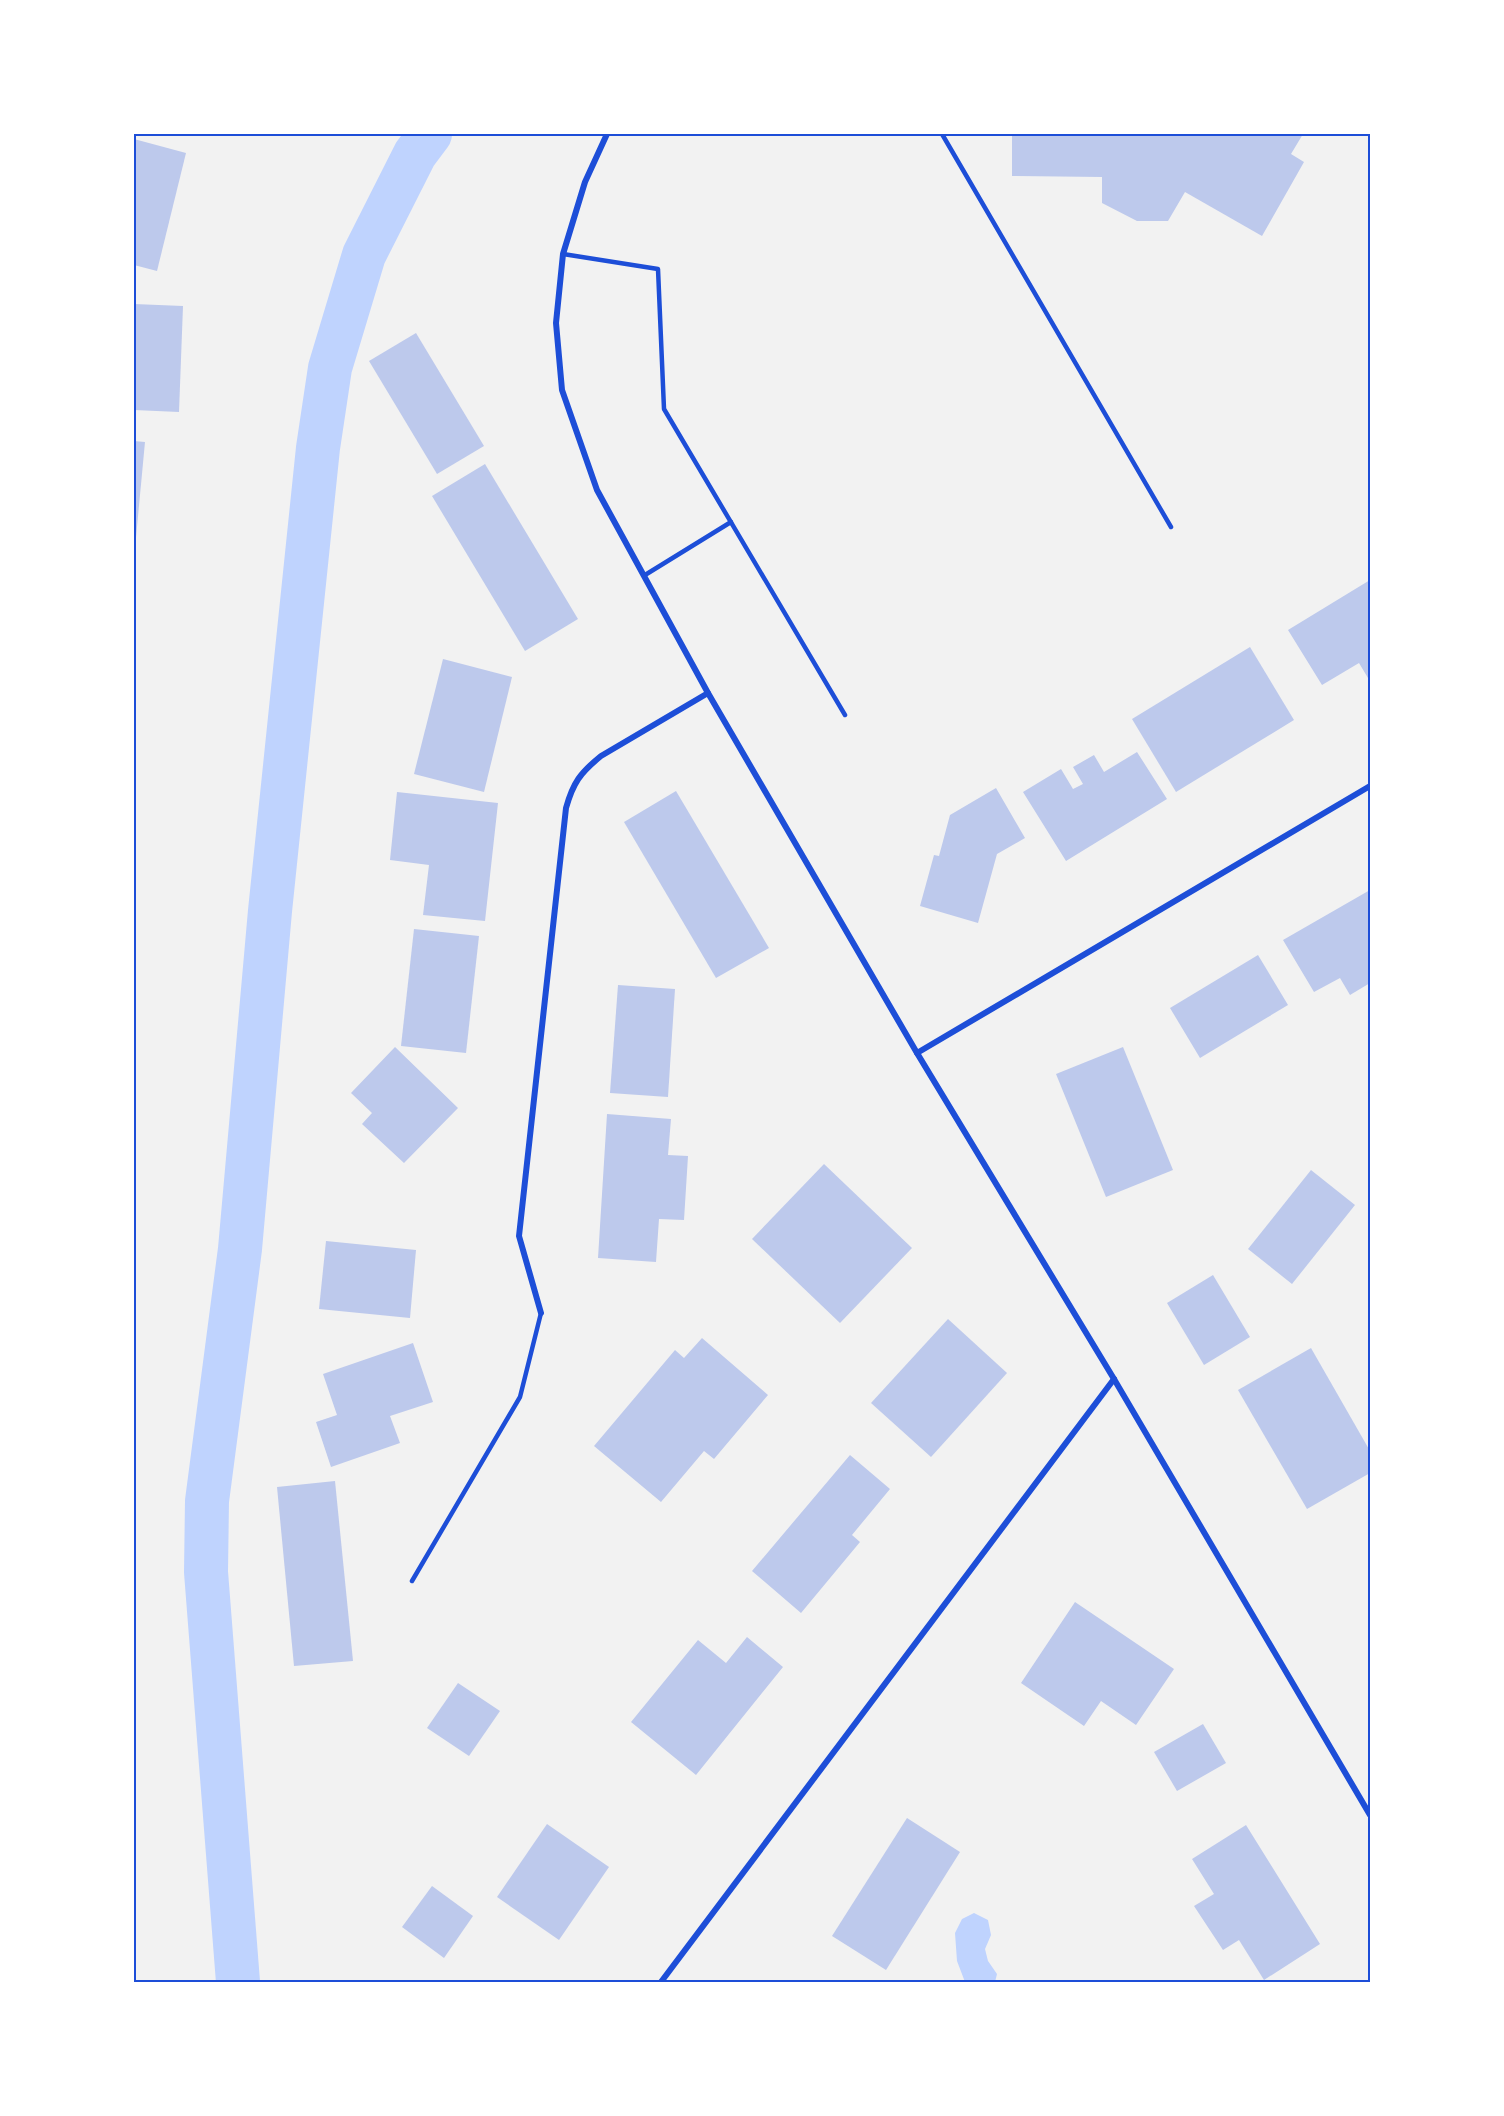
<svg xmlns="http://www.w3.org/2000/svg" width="1504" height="2116" viewBox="0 0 1504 2116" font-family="'Nunito Sans',sans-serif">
<rect width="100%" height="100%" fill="#f2f2f2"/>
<polygon fill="#bfd3fe" points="974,1913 988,1920 991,1935 985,1949 988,1961 997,1974 995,1982 965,1982 957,1961 955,1933 962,1919"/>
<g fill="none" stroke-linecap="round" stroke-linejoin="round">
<polyline stroke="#bfd3fe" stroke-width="44" points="238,1982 206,1572 207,1501 240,1249 270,911 318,448 330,368 364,255 415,154 430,134"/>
</g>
<g fill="#bdc9ec">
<polygon points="1012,134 1303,134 1291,154 1304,162 1262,236 1185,192 1168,221 1137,221 1102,203 1102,177 1012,176"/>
<polygon points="134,139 186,153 157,271 134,265"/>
<polygon points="134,304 183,306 179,412 134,410"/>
<polygon points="416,333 484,446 437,474 369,361"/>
<polygon points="134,441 145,442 135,548 134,548"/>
<polygon points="485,464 578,619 525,651 432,496"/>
<polygon points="1370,580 1370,676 1368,678 1359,663 1322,685 1288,630"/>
<polygon points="1250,647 1294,720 1176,792 1132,719"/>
<polygon points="443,659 512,677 484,792 414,774"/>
<polygon points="1137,752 1167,799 1066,861 1023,792 1061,769 1073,789 1083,784 1073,767 1094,755 1104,772"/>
<polygon points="996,788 1025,838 997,854 978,923 920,906 934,855 939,856 950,815"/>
<polygon points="676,791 769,948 716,978 624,822"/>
<polygon points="397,792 498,803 485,921 423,915 429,865 390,860"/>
<polygon points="1370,890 1370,983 1350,995 1340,978 1314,992 1283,940"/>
<polygon points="414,929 479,936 466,1053 401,1046"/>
<polygon points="1258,955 1288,1005 1200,1058 1170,1008"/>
<polygon points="618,985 675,989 668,1097 610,1093"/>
<polygon points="395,1047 458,1108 404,1163 362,1124 372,1113 351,1093"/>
<polygon points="1123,1047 1173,1170 1106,1197 1056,1074"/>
<polygon points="607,1114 671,1119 668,1155 688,1156 684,1220 659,1219 656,1262 598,1258"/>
<polygon points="824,1164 912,1248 840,1323 752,1239"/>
<polygon points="1311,1170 1355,1205 1292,1284 1248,1249"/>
<polygon points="326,1241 416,1250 410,1318 319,1309"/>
<polygon points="1213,1275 1250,1337 1204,1365 1167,1303"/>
<polygon points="948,1319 1007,1373 931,1457 871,1403"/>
<polygon points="702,1338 768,1395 714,1459 704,1451 661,1502 594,1446 675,1350 684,1358"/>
<polygon points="413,1343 433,1402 390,1416 400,1443 331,1467 316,1422 337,1415 323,1374"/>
<polygon points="1311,1348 1370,1451 1370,1473 1307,1509 1238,1390"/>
<polygon points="850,1455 890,1489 852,1535 860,1542 801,1613 752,1571"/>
<polygon points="335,1481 353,1661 294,1666 277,1487"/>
<polygon points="1075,1602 1174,1669 1136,1725 1101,1701 1084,1726 1021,1683"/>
<polygon points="747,1637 783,1667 696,1775 631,1722 698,1640 726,1663"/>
<polygon points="458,1683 500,1711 469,1756 427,1728"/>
<polygon points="1203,1724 1226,1763 1177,1791 1154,1752"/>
<polygon points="907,1818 960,1852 886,1970 832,1936"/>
<polygon points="547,1824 609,1867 559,1940 497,1897"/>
<polygon points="1246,1825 1320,1944 1264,1980 1239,1940 1223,1950 1194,1906 1214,1894 1192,1859"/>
<polygon points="432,1886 473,1916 444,1958 402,1927"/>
</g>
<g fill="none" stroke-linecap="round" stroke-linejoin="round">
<g stroke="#1d4ed8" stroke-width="4.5">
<polyline points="942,134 1171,527"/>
<polyline points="563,254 658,269 664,409 845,715"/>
<polyline points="645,575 731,522"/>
<polyline points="412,1581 520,1397 541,1313"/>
</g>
<g stroke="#1d4ed8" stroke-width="6">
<polyline points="607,134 585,182 563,254 556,323 562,390 597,490 708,693 917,1053 1114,1379 1370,1815"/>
<polyline points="917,1053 1370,786"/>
<path d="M 541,1313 L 519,1236 L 566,808 C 573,783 580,773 601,756 L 708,693"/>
<polyline points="661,1982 1114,1379"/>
</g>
</g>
<rect width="1504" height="2116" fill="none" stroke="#ffffff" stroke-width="270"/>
<rect x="135" y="135" width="1234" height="1846" fill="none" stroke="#1d4ed8" stroke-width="2"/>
</svg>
